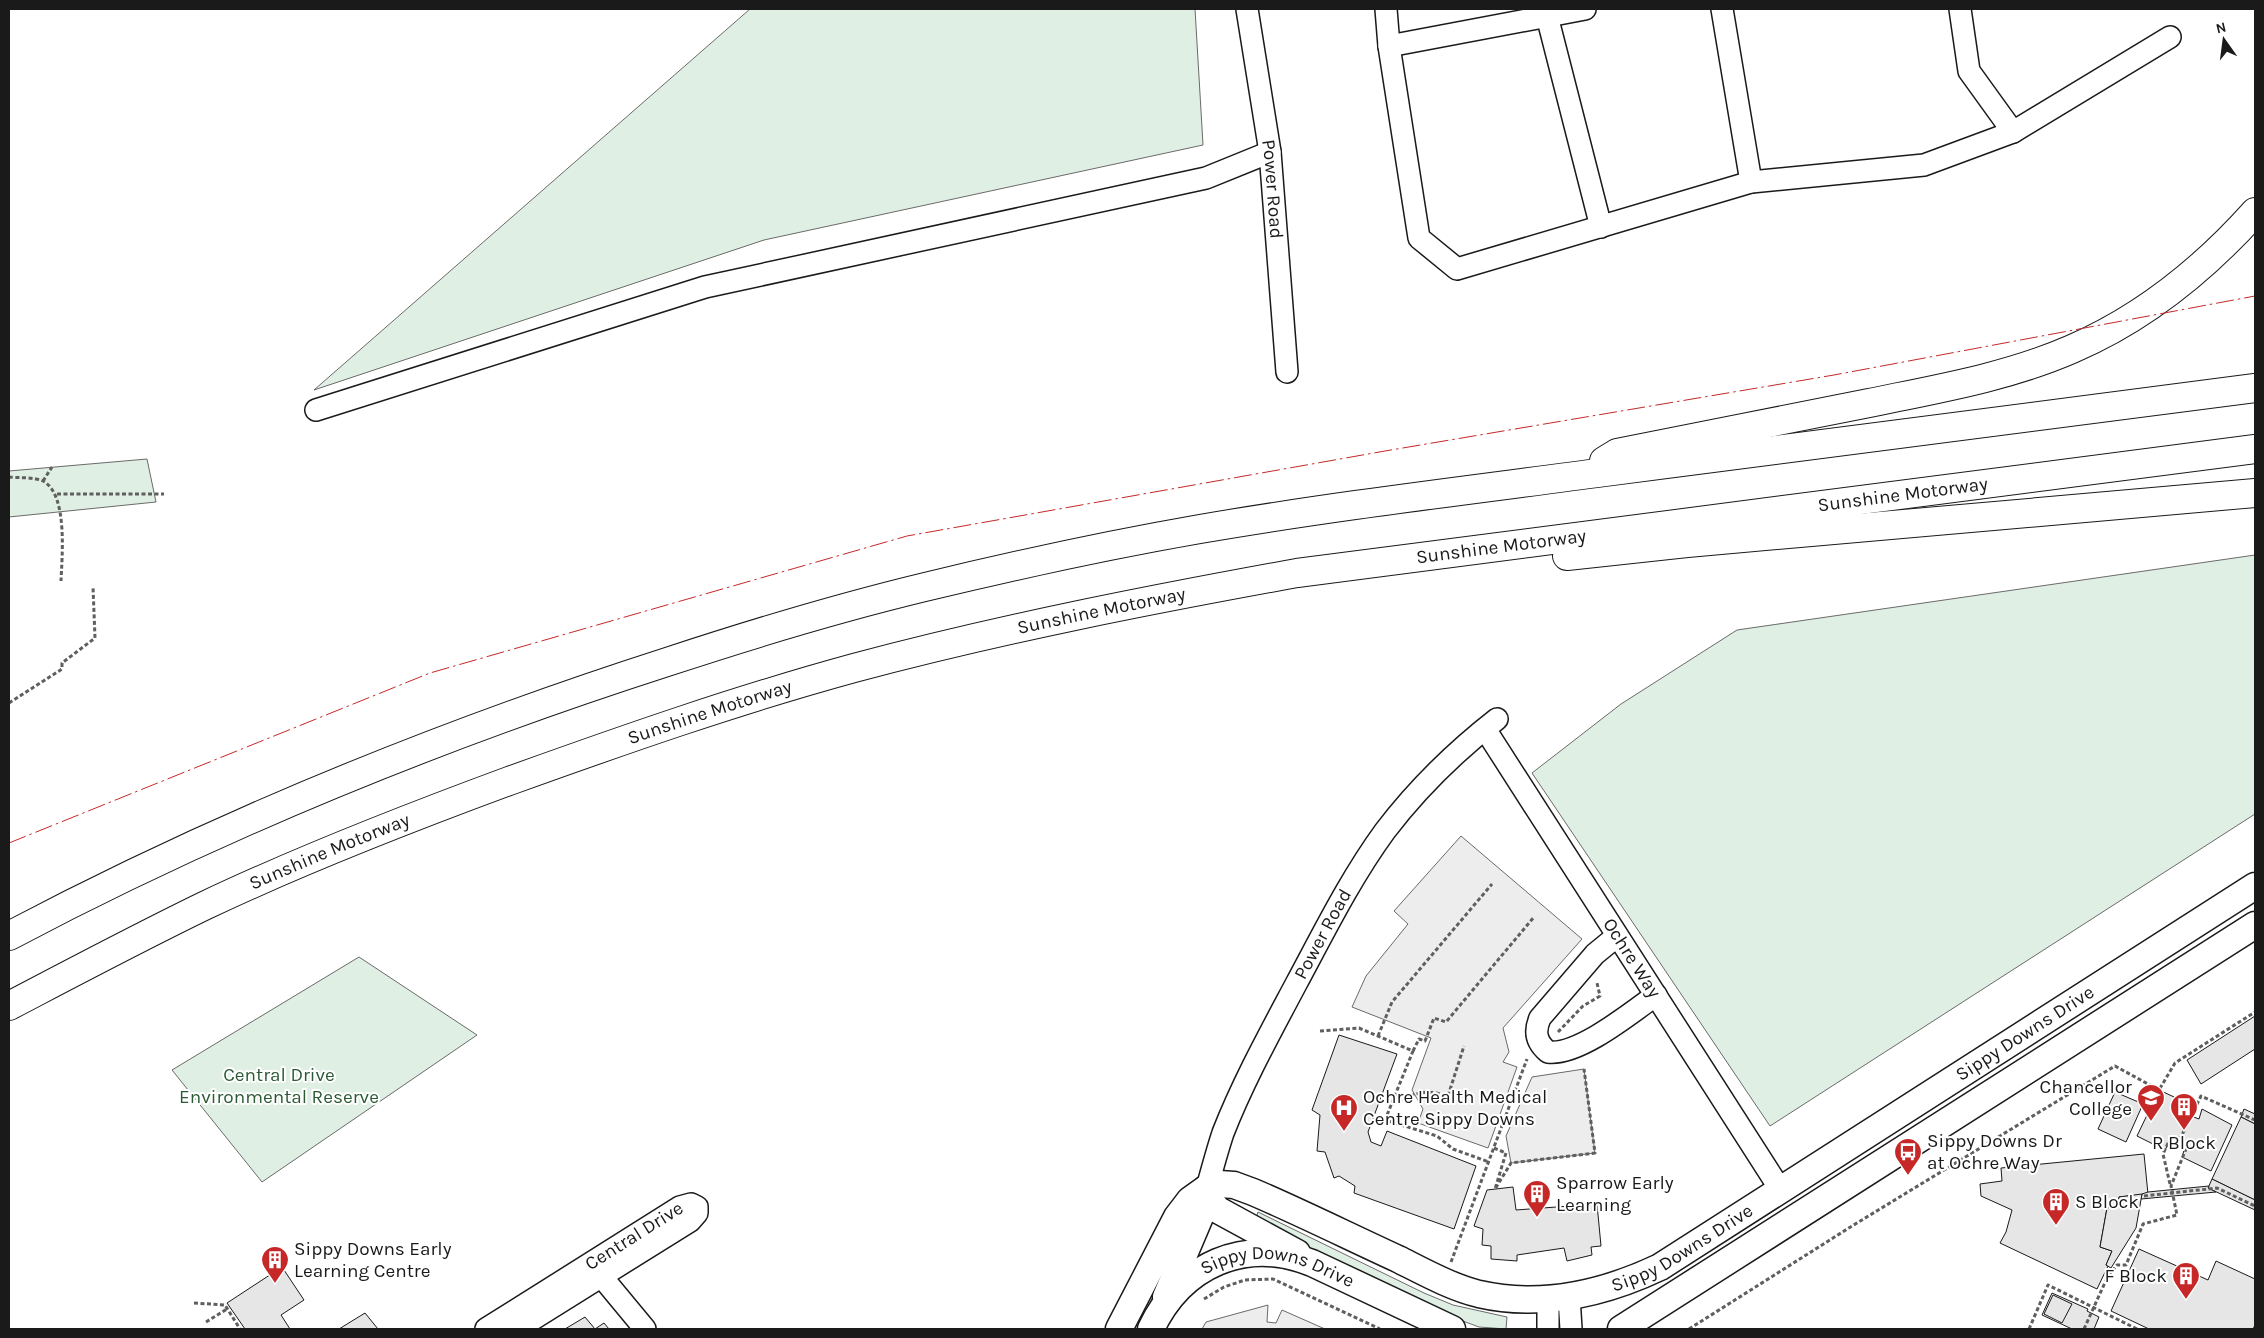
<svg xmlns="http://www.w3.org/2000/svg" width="2264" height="1338" viewBox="0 0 2264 1338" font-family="Karla,sans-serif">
<rect width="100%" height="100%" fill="#fff"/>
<g fill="#e0efe3" stroke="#6a6a6a">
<polygon points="750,9 1195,9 1203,145 764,240 314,390"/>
<polygon points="147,459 156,502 9,517 9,471"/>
<polygon points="2255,555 2255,814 1770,1126 1532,773 1621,704 1737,630"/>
<polygon points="359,957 477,1035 262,1182 172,1070"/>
<polygon points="1258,1212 1424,1293 1453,1305 1507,1317 1506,1329 1479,1327 1436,1311 1255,1222"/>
</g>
<g fill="#ededed" stroke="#6a6a6a">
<polygon points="1461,836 1582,939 1503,1028 1509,1052 1503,1062 1517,1067 1488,1148 1418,1123 1423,1109 1412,1090 1431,1038 1352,1007 1366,976 1408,924 1394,911"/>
<polygon points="1584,1069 1595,1153 1511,1163 1506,1136 1532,1077"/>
<polygon points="1268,1305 1267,1322 1276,1323 1282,1310 1325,1329 1202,1329 1206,1322"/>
</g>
<g fill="#e6e6e6" stroke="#1a1a1a">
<polygon points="2255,1016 2255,1049 2201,1084 2187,1060"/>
<polygon points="1339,1035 1397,1054 1368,1132 1371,1142 1381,1146 1387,1131 1476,1166 1454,1229 1354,1193 1355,1186 1339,1176 1334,1178 1325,1152 1317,1151 1320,1115 1312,1110"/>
<polygon points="2159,1090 2187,1103 2183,1113 2199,1119 2202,1109 2232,1125 2211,1171 2182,1157 2185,1147 2170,1141 2165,1150 2137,1136"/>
<polygon points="2115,1092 2143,1104 2126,1142 2098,1129"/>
<polygon points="2244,1109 2255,1114 2255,1124 2241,1117"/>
<polygon points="2241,1117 2255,1124 2255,1200 2212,1179"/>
<polygon points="2144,1154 2148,1194 2119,1197 2119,1206 2107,1208 2100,1247 2112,1251 2106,1265 2108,1266 2097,1289 2000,1243 2006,1232 2012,1210 1981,1196 1980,1184 2002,1181 2001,1168"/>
<polygon points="2212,1179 2255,1200 2255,1210 2208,1188"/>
<polygon points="2209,1186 2208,1188 2216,1192 2141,1199 2142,1194 2148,1192"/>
<polygon points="1513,1187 1516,1210 1597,1204 1601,1246 1591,1247 1592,1255 1567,1261 1564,1248 1517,1255 1517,1261 1491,1259 1491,1246 1482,1245 1483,1229 1474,1226 1487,1190"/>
<polygon points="2142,1194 2136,1228 2111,1268 2106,1265 2112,1251 2100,1247 2107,1208 2119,1206 2119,1197"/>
<polygon points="2139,1249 2208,1280 2216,1261 2255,1279 2255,1325 2253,1329 2149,1329 2111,1311"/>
<polygon points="282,1267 304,1300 281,1315 290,1329 245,1329 227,1303"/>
<polygon points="2052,1293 2088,1309 2087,1311 2099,1317 2094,1329 2072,1329 2042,1315"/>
<polygon points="2053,1295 2072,1304 2062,1323 2044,1314"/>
<polygon points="365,1313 378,1329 339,1329"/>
<polygon points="585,1317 595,1329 604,1323 609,1329 565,1329"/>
</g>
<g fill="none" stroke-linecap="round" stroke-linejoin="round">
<defs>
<g id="minor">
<path id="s1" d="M 1247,9 L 1270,152 L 1287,372"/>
<polyline points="1386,9 1389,46 1419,238 1457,269 1751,182 1924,165 2013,132 2170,37"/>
<polyline points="1722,9 1751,182"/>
<polyline points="1960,9 1969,71 2013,132"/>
<polyline points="1547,16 1601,227"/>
<polyline points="1389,46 1585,9"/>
<polyline points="316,410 705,287 1206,178 1270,152"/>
<path id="s2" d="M 1485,729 L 1780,1189"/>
<path d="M 1617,936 L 1595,954 L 1540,1018 C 1534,1032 1536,1042 1548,1052 C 1578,1056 1631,1013 1656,995"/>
<path id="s3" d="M 1207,1188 C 1212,1170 1217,1151 1223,1133 C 1243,1082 1270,1033 1296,984 C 1324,932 1350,879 1385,831 C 1417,789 1456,751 1497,719"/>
<polyline points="592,1265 645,1329"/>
<polyline points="1569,1297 1571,1329"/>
<path id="s4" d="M 486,1329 L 680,1207 L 691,1204 L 697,1207 L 697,1213 L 690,1221 L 517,1329"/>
<polyline points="1548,1329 1548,1299"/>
</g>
<g id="major">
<polyline points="1207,1188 1209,1200 1218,1210 1297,1253"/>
<polyline points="1166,1297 1202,1212 1207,1188"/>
<path id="s5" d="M 1119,1329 L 1177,1217 L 1190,1200 L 1204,1190 L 1219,1184 L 1234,1185 L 1253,1192 C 1302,1213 1350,1237 1398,1259 C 1424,1272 1451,1287 1479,1294 C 1541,1308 1603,1294 1660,1267 L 2255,886"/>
<path id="s6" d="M 1151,1329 C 1181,1265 1245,1236 1312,1263 L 1452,1329"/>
<polyline points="1621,1329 2255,925"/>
</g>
<g id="highway">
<path d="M 1604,461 L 1617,453 C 1701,436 1785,420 1869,403 C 1937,389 2008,377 2072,349 C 2144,318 2203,270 2255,212"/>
<polyline points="1567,556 1687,543 2255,493"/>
<path d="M 9,936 C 219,825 440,735 667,662 C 752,634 838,608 925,587 C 1016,565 1108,545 1200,529 C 1334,506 1470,490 1605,472 C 1822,444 2039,415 2255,388"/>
<path id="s7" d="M 9,1006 C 74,972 138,938 204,906 C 303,859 406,819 509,781 C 623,740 737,700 854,668 C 1000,629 1148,600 1297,573 L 2255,449"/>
</g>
</defs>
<use href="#minor" stroke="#1a1a1a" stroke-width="24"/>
<use href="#major" stroke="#1a1a1a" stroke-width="29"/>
<use href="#highway" stroke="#1a1a1a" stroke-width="30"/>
<g stroke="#5f5f5f" stroke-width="3" stroke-dasharray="4 2.5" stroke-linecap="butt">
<path d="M 9,477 C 18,478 35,477 43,481 C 68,494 62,556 61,581"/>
<polyline points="43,481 52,467"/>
<polyline points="57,494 164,494"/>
<polyline points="9,703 62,669 62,663 95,638 93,587"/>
<polyline points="1320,1031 1359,1028 1413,1051 1385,1120 1437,1136 1453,1149 1489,1162"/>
<polyline points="1558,1032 1583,1006 1600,996 1597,983"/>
<polyline points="1378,1036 1392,1002 1492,884"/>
<polyline points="1413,1051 1419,1039 1425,1041 1434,1018 1446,1022 1534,917"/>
<path d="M 1392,1103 C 1416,1094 1423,1088 1448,1096 L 1464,1046"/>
<polyline points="1494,1148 1506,1153 1495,1189 1511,1163 1595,1153 1584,1069"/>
<polyline points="2170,1184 2163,1154 2170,1139 2181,1137"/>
<polyline points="2144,1196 2217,1188 2255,1206"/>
<polyline points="1451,1262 1527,1059"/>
<polyline points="1204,1299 1224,1287 1245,1280 1273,1279 1380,1329"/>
<polyline points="194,1303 225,1305 240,1329"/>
<polyline points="206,1322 227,1309"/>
<polyline points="1689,1329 1852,1226 2115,1066 2159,1090 2175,1063 2255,1012"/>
<polyline points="2029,1329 2048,1285 2137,1329"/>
<polyline points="2084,1329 2107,1278 2117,1265 2126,1265 2143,1224 2177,1215 2171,1186 2186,1149 2181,1137 2201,1096 2255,1120"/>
</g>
<use href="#minor" stroke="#fff" stroke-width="21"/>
<use href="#major" stroke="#fff" stroke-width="26"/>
<use href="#highway" stroke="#fff" stroke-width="28"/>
<polyline stroke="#c62828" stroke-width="1" stroke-dasharray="18 4 2.5 4" stroke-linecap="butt" points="9,843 430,673 907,536 1385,451 1834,375 2255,296"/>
</g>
<defs>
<symbol id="school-pin" viewBox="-11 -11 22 30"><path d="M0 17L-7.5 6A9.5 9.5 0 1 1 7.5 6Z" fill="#c62828" stroke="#fff"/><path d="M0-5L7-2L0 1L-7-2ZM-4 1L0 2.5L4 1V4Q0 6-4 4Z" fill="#fff"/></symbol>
<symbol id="building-pin" viewBox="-11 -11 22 30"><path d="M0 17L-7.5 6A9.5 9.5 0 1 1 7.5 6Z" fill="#c62828" stroke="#fff"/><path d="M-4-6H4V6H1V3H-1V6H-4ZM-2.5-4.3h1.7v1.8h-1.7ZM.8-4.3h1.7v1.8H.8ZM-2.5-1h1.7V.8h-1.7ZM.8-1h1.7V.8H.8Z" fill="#fff"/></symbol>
<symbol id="hospital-pin" viewBox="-11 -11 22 30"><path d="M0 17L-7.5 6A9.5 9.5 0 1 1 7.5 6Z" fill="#c62828" stroke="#fff"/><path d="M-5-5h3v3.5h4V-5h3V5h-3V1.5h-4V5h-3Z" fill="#fff"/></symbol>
<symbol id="bus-pin" viewBox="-11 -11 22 30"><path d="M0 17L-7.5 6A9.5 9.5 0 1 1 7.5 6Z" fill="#c62828" stroke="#fff"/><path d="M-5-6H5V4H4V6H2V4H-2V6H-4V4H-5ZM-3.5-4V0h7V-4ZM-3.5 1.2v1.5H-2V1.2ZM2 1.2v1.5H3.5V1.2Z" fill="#fff"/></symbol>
</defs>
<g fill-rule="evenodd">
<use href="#school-pin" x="2135" y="1082" width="32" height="43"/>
<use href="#building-pin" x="2168" y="1091" width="32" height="43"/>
<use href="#hospital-pin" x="1328" y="1092" width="32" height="43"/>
<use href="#bus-pin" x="1892" y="1136" width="32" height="43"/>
<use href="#building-pin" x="1521" y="1178" width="32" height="43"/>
<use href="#building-pin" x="2040" y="1186" width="32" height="43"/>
<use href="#building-pin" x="259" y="1244" width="32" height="43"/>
<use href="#building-pin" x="2170" y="1260" width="32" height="43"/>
</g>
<g text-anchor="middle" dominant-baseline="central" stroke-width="4" stroke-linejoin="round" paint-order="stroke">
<g font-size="19" fill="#1a1a1a" stroke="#fff">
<text stroke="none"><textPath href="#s1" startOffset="182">Power Road</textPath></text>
<text stroke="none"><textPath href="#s7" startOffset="1976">Sunshine Motorway</textPath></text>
<text stroke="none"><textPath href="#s7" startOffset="1571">Sunshine Motorway</textPath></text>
<text stroke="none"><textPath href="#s7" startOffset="1166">Sunshine Motorway</textPath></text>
<text stroke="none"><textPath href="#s7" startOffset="761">Sunshine Motorway</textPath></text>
<text stroke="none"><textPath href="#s7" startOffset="356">Sunshine Motorway</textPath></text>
<text stroke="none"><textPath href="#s3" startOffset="280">Power Road</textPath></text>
<text stroke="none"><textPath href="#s2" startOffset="272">Ochre Way</textPath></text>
<text stroke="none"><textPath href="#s5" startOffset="1084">Sippy Downs Drive</textPath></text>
<text stroke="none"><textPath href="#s4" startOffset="175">Central Drive</textPath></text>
<text stroke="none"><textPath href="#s5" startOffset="679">Sippy Downs Drive</textPath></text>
<text stroke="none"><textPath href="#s6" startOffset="159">Sippy Downs Drive</textPath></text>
</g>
<g font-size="19" fill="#2b5a34" stroke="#fff">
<text x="279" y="1075">Central Drive<tspan x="279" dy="22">Environmental Reserve</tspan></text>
</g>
<g font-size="19" fill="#1a1a1a" stroke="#fff" text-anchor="start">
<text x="2132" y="1087" text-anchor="end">Chancellor<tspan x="2132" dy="22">College</tspan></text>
<text x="1363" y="1097">Ochre Health Medical<tspan x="1363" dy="22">Centre Sippy Downs</tspan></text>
<text x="1927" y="1141">Sippy Downs Dr<tspan x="1927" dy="22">at Ochre Way</tspan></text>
<text x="2184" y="1143" text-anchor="middle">R Block</text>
<text x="1556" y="1183">Sparrow Early<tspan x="1556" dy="22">Learning</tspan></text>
<text x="2075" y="1202">S Block</text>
<text x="294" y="1249">Sippy Downs Early<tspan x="294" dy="22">Learning Centre</tspan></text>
<text x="2167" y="1276" text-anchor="end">F Block</text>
</g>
</g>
<rect width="2264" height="1338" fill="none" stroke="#1a1a1a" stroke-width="20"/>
<g transform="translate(2224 40) rotate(346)" stroke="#ffffff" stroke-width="4" paint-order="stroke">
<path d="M0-4L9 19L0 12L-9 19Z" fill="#1a1a1a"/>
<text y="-8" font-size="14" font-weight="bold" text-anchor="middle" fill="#1a1a1a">N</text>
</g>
</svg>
